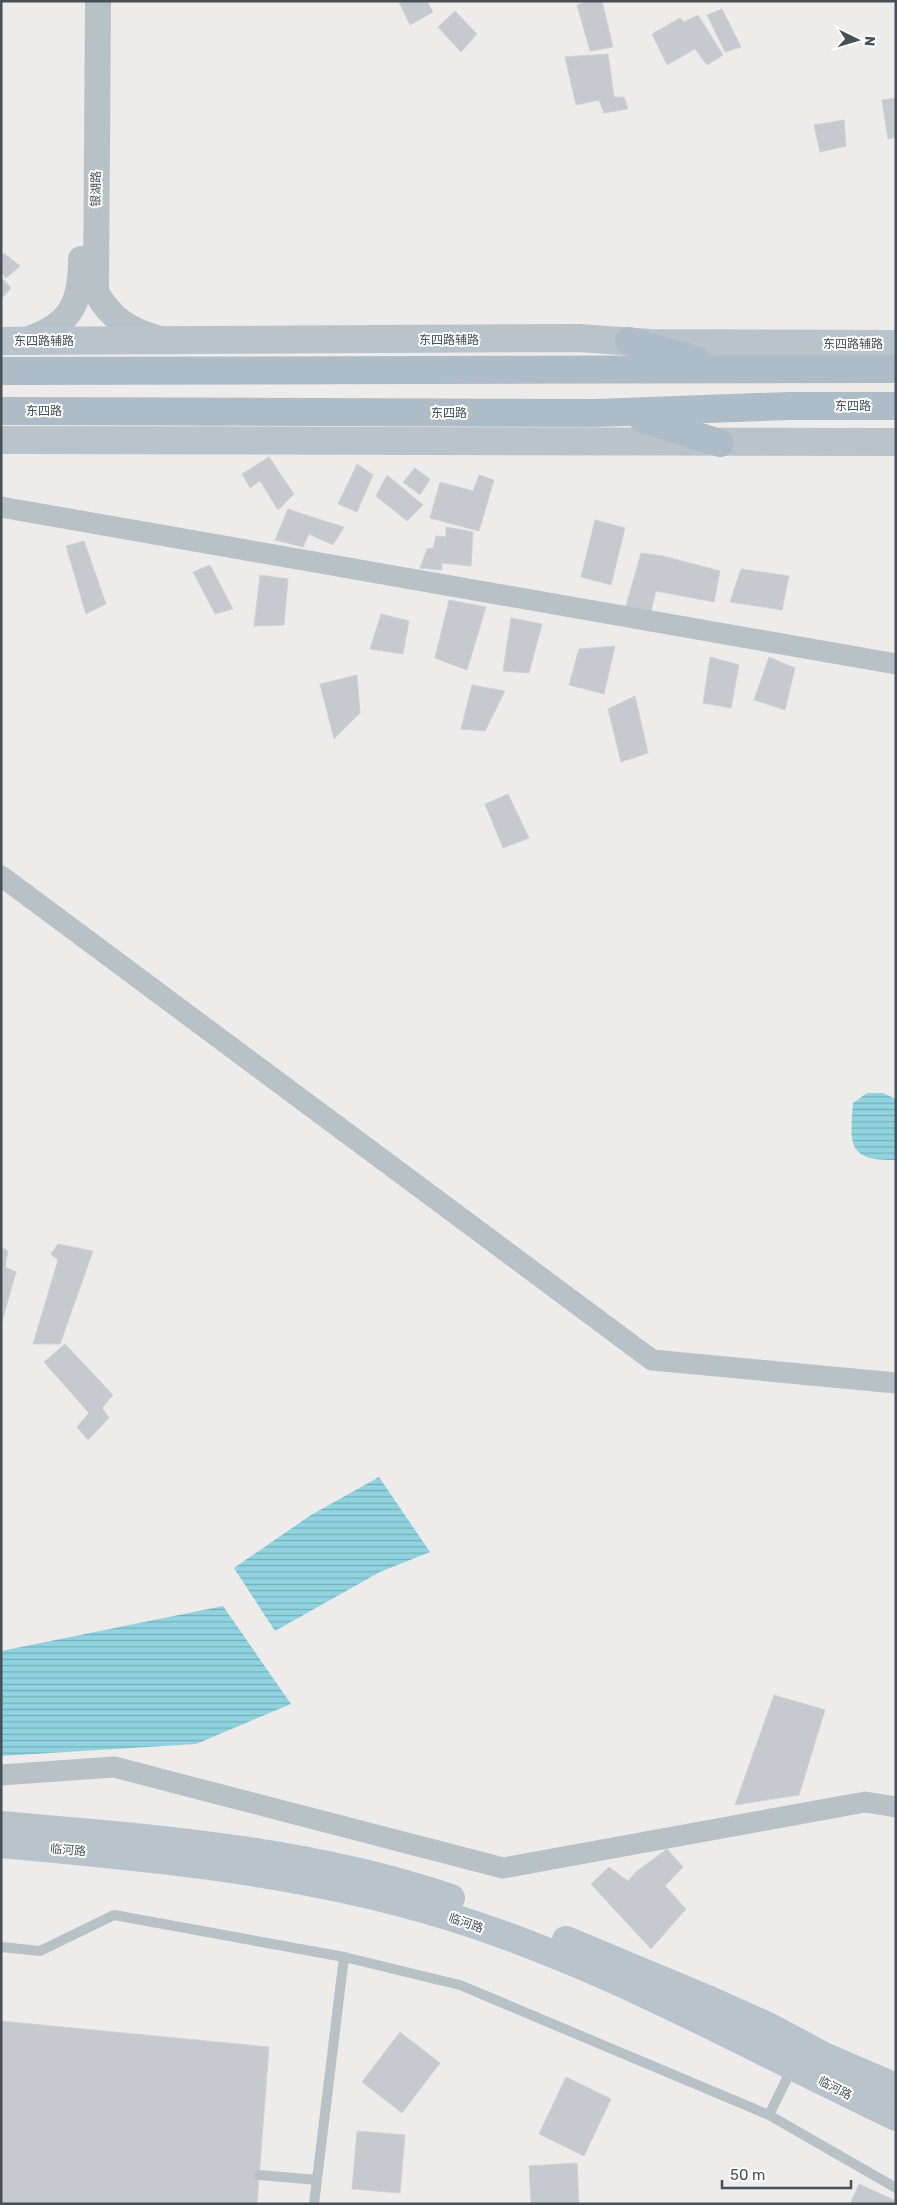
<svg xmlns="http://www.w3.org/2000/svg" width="897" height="2205" viewBox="0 0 897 2205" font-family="Rubik,'Noto Sans SC',sans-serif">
<defs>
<pattern id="water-rules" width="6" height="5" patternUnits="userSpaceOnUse" patternTransform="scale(1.25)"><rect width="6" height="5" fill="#90d4e0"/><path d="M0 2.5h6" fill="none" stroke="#77aeb8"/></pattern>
</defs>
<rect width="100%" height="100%" fill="#eeebeb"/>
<g fill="url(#water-rules)">
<path d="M 867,1093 L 883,1093 L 896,1099 L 896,1160 C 847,1161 850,1144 853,1103 Z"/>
<polygon points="379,1477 430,1552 380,1572 275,1631 234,1568 311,1515"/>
<polygon points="223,1606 291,1704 196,1744 1,1756 1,1651"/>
</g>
<g fill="#c6c9ce" stroke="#d0d2d6">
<polygon points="401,1 427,1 433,12 410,25 399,2"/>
<polygon points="587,1 602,1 613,47 590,51 577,5"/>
<polygon points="722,9 741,47 725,52 707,15"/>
<polygon points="455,11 477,34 461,52 438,27"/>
<polygon points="698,15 723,55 707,65 695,49 667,65 652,34 680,18 684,22"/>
<polygon points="608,54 614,97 624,97 628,109 604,113 599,100 576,105 565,57"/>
<polygon points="896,98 896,137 888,139 882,100"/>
<polygon points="844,120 846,146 820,152 814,125"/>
<polygon points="4,253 20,266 6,278 1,272 1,256"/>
<polygon points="1,277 11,288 1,299"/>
<polygon points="269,457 294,494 278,510 260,481 250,488 242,474"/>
<polygon points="357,464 373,475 357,512 338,504"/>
<polygon points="415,468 430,479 420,495 403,482"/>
<polygon points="387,475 423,505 407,521 376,496"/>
<polygon points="479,475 494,480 479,531 430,518 440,482 473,491"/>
<polygon points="288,509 312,517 344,527 333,545 309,534 303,547 275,540"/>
<polygon points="595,520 625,528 611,585 581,577"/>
<polygon points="446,527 473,532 471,566 442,563 442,570 420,568 427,549 433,548 436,536 446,537"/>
<polygon points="84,541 106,604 86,614 66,546"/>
<polygon points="641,553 663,556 720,571 714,602 656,591 651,611 626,606"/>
<polygon points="210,565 233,609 215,614 193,572"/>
<polygon points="741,569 789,576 782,610 730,602"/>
<polygon points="260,575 288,579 284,625 254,626"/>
<polygon points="449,600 486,607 467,670 435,658"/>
<polygon points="381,614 409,621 403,654 370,649"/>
<polygon points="511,618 542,624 529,673 503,671"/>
<polygon points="615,646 604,694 569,685 579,649"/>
<polygon points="710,657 739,665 731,708 703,703"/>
<polygon points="769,657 795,668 785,710 754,700"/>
<polygon points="357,675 360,713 334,739 320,684"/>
<polygon points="472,685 505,691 485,731 461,729"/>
<polygon points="635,696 648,753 621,762 608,709"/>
<polygon points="508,794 529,838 503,848 485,804"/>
<polygon points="58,1244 93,1251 60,1344 33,1344 58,1260 51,1254"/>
<polygon points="1,1247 8,1251 5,1267 16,1272 1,1325"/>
<polygon points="65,1344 113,1395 102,1408 109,1418 88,1440 77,1427 89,1413 44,1362"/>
<polygon points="774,1695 825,1710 799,1795 735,1805"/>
<polygon points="667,1849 683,1867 665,1886 686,1909 651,1949 591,1884 609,1867 628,1881 637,1871"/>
<polygon points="1,2021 269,2047 257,2204 1,2204"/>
<polygon points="400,2032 440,2063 402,2113 362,2082"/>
<polygon points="566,2077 611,2099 584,2156 539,2134"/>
<polygon points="357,2131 405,2135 400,2193 352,2189"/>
<polygon points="577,2163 579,2204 531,2204 529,2166"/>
<polygon points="859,2184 896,2201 896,2204 850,2204"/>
</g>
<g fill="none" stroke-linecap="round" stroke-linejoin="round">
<g stroke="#b8c1c6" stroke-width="10">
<polyline points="1,1947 40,1951 114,1915 344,1957 314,2204"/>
<polyline points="344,1957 460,1985 769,2115 896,2188"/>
<polyline points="769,2115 793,2066"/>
<polyline points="259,2175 317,2180"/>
</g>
<g stroke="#b8c1c6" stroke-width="21">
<polyline points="1,507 896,664"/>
<polyline points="1,876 652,1360 896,1383"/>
<polyline points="1,1775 114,1767 503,1868 865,1802 896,1807"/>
</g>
<g stroke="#b8c1c6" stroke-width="26">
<path d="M 98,1 L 96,292 C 111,319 130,331 160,339"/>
<path d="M 23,341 C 69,326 81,307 81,259"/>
</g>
<g stroke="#b9c3cb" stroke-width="28">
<polyline points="1,341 579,338 650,343 896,344"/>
<polyline points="1,440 896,442"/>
<path d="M 1,1825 C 153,1838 305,1849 451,1898"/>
<path d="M 1,1844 C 145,1857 288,1870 427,1910 C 592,1957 742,2044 896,2117"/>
<polyline points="566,1940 712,2001 770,2027 824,2056 896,2087"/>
</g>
<g stroke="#aebcc7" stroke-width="28">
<polyline points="629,341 696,360"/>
<polyline points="1,371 896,369"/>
<polyline points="1,411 595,413 788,406 896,406"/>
<polyline points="643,419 720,443"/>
</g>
</g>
<g text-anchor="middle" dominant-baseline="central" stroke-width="4" stroke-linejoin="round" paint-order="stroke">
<g font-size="12" fill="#465056" stroke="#fff">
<text transform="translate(96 189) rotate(-89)">银湖路</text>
<text x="449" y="340">东四路辅路</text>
<text x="44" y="341">东四路辅路</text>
<text x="853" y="344">东四路辅路</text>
<text x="853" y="406">东四路</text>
<text x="44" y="411">东四路</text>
<text x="449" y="413">东四路</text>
<text transform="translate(68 1850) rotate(5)">临河路</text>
<text transform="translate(466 1923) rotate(19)">临河路</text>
<text transform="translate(835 2088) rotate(27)">临河路</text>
</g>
</g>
<rect width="897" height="2205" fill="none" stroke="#465056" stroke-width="5"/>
<g transform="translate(857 40) rotate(95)" stroke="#ffffff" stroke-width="4" paint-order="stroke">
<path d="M0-4L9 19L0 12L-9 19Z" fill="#465056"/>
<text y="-8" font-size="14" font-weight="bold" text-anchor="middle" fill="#465056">N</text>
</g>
<path d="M722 2180v8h129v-8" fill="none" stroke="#465056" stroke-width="2.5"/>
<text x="730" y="2180" font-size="15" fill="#465056" stroke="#ffffff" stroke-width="4" paint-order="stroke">50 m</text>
</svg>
